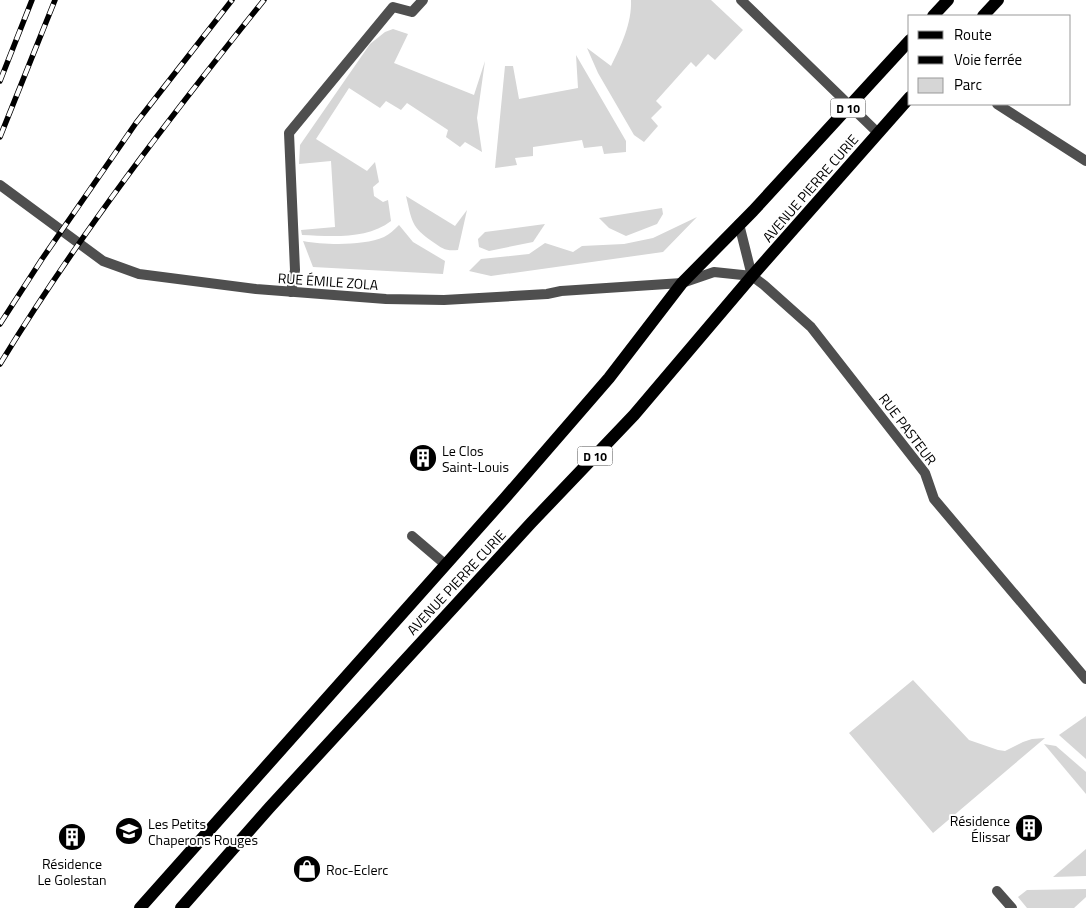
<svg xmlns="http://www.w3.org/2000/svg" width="1086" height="908" viewBox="0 0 1086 908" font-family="'Titillium Web',sans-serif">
<rect width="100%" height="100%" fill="#fff"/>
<g fill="#d6d6d6">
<path d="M 631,0 L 711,0 L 743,30 L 715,60 L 708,54 L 696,67 L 691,62 L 656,101 L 662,107 L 651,118 L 658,126 L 644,142 L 634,135 L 598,73 L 587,48 L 611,66 C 621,46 632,23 631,0 Z"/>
<path d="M 393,29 L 408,34 L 394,63 L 474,95 L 485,61 L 477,118 L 482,152 L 465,142 L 460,147 L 446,137 L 448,130 L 407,103 L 401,110 L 386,101 L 380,108 L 349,88 L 316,139 L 367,171 L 375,162 L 379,182 L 373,187 L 374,196 L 383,202 L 388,200 L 391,221 C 367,240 330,236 302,235 L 301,230 L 335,227 L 331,161 L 299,164 L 300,145 L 370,44 L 385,32 Z"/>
<polygon points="576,55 626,141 626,152 604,154 602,146 584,148 582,140 533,147 533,156 515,158 517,165 495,168 505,66 513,66 519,99 578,88"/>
<path d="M 406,196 L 455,226 L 467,210 L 458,250 C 445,251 443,249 433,242 C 411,227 412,221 406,196 Z"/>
<polygon points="662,208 663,214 657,224 626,236 609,228 599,218"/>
<polygon points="697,217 663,252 491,276 469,271 481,259 529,254 545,243 573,252 582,246 624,244 653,238"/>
<polygon points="545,224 533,242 489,251 479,247 478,239 485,232"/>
<path d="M 399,225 L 413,242 L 445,261 L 443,274 L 313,267 L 303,241 C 325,245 363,246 384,237 C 390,234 394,230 399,225 Z"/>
<polygon points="913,680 969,740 998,750 1005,751 1023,742 1032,739 1045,738 933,833 849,733"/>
<polygon points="1086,716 1086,759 1059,735"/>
<polygon points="1044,744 1056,746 1086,772 1086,794"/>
<polygon points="1086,849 1086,876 1053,877"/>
<polygon points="1086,889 1086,897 1074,908 1027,908 1018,897 1027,890"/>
</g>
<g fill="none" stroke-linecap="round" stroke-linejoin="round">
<g stroke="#4f4f4f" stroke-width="10">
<polyline points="291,292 295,270 289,133 393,7 412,12 423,0"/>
<polyline points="412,536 446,565"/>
<polyline points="997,891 1012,908"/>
</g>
<g stroke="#4f4f4f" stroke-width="10">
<polyline points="741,0 878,133"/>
<polyline points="997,104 1086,161"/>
<polyline points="752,276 764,285 811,327 925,473 934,499 1086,679"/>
</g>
<polyline stroke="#4f4f4f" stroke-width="10" points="0,185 103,261 139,274 256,289 386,299 444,300 547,294 561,291 682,283 714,272 752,276 739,224"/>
<g stroke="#000" stroke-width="12">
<polyline points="933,16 948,0"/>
<polyline points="983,16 998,0"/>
<polyline points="140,908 505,498 609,378 682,283 753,211 910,40"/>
<polyline points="181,908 270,807 531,523 634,415 752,276 910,97"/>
</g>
<defs>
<g id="rail">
<polyline points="0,81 32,0"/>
<polyline points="0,137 55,0"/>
<polyline points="0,324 42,259 136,123 232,0"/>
<path d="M 0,364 C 78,236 170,117 264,0"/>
</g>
</defs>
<use href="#rail" stroke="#000" stroke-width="5.5"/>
<use href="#rail" stroke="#fff" stroke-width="4" stroke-dasharray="11" stroke-linecap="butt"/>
</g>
<defs>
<symbol id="building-disc" viewBox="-11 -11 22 22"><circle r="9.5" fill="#000" stroke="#fff"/><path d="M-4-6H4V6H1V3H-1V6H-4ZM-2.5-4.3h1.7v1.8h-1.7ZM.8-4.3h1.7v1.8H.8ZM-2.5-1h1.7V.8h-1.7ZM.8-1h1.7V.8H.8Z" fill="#fff"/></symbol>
<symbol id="school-disc" viewBox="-11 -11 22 22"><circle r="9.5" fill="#000" stroke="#fff"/><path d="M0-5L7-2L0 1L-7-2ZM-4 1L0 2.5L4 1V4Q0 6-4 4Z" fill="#fff"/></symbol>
<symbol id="shop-disc" viewBox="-11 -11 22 22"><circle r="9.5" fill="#000" stroke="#fff"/><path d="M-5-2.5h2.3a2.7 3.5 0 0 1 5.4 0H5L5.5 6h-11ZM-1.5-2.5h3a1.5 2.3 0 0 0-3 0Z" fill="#fff"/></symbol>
</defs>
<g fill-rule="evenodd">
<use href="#building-disc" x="407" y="442" width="32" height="32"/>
<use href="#building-disc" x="1013" y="812" width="32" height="32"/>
<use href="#school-disc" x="113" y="815" width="32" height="32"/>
<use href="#building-disc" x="56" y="821" width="32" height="32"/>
<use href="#shop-disc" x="291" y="853" width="32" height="32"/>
</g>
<g text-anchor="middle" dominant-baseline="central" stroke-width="4" stroke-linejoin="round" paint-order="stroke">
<g fill="#fff" stroke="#4c4c4c" stroke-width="1">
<rect x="830.5" y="98.5" width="35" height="19" rx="4"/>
<rect x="577.5" y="446.5" width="35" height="19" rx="4"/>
</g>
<g font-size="12" font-weight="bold" fill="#000">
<text x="848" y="108">D 10</text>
<text x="595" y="456">D 10</text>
</g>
<g font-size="14" fill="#000" stroke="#fff">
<text transform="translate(810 188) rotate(-49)">AVENUE PIERRE CURIE</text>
<text transform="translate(328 281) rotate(4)">RUE ÉMILE ZOLA</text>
<text transform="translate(908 429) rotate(53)">RUE PASTEUR</text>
<text transform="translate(456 582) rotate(-47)">AVENUE PIERRE CURIE</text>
</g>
<g font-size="14" fill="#000" stroke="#fff" text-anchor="start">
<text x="442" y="450">Le Clos<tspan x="442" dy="16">Saint-Louis</tspan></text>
<text x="1010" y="820" text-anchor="end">Résidence<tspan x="1010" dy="16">Élissar</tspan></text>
<text x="148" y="823">Les Petits<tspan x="148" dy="16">Chaperons Rouges</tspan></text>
<text x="72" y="863" text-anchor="middle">Résidence<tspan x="72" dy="16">Le Golestan</tspan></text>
<text x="326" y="869">Roc-Eclerc</text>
</g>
</g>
<rect x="908" y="15" width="162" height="90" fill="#ffffff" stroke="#999999"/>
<rect x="918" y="31" width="25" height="8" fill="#000000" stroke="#999999"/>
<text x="954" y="40" font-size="15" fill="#000000">Route</text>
<rect x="918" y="56" width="25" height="8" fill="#000000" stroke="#999999"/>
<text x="954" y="65" font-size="15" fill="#000000">Voie ferrée</text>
<rect x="918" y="78" width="25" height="15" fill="#d6d6d6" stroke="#999999"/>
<text x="954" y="90" font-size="15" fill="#000000">Parc</text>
</svg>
